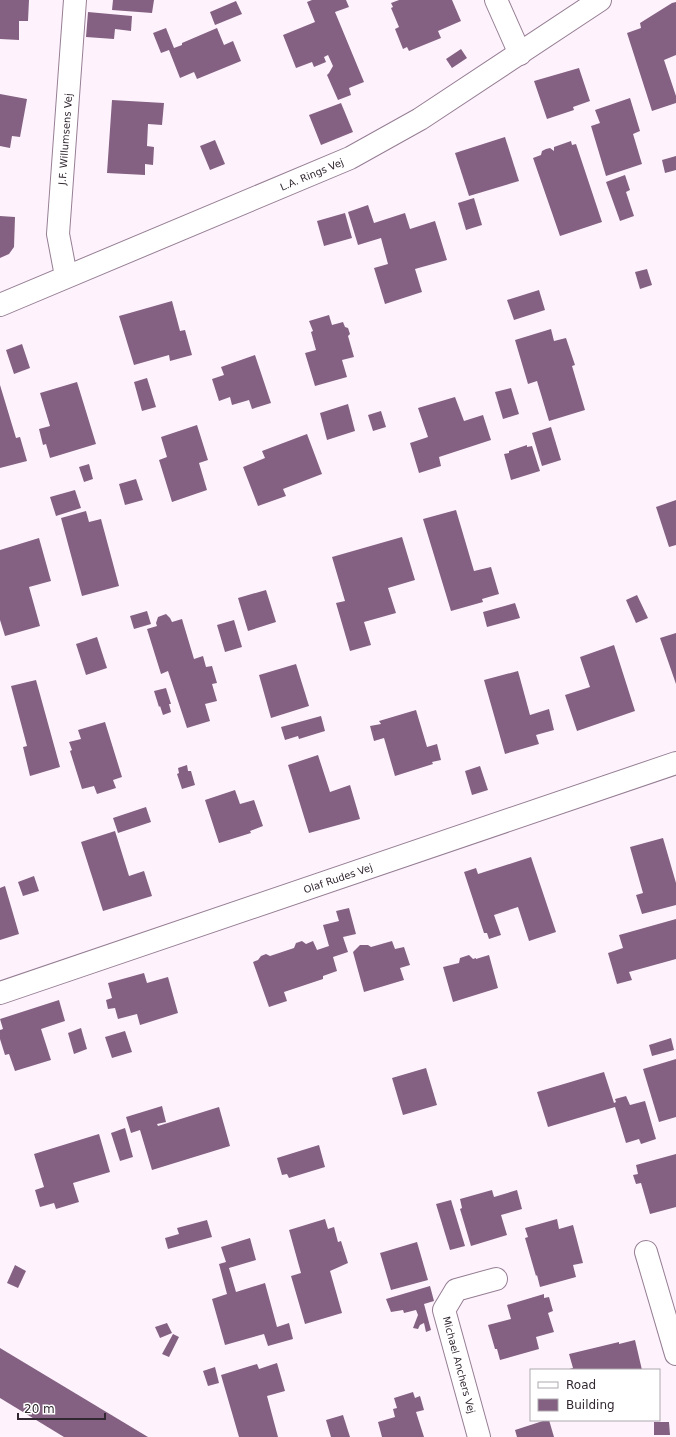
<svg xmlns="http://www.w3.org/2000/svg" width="676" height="1437" viewBox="0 0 676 1437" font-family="'DejaVu Sans',sans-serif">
<rect width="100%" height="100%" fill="#fef3fd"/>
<g fill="#846182">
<polygon points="0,0 29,0 28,21 19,21 19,40 0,39"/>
<polygon points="113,0 154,0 152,13 112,10"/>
<polygon points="312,0 346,0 349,7 335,12 364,82 349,88 351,95 338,100 327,75 329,73 333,66 328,55 324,57 326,62 314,67 312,62 296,68 283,35 315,22 307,2"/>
<polygon points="399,0 452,0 461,21 438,31 441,38 409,51 407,47 403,49 395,29 399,27 391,8 393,7 391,3"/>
<polygon points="236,1 242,14 215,25 210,12"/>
<polygon points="676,2 676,55 664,60 676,96 676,103 652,111 627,33 641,28 640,23 672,3"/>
<polygon points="88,12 132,16 131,31 115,29 114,39 86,37"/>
<polygon points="166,28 174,48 182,45 182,43 217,28 224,45 233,41 241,61 197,79 194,72 180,78 169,50 161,53 153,33"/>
<polygon points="461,49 467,58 452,68 446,59"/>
<polygon points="579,68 590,101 573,107 574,110 547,119 534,81"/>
<polygon points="0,94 27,99 20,137 12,136 10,148 0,146"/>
<polygon points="630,98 640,131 633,134 642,164 606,176 591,126 600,123 595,110"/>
<polygon points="112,100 164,103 162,125 148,124 147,146 154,147 153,165 145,164 145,175 107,173"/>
<polygon points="341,103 353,132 321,145 309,115"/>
<polygon points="505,137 519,181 469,196 455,153"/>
<polygon points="215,140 225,164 210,170 200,146"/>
<polygon points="571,141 572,145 576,144 602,222 560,236 533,158 541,155 542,151 546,149 550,148 554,151 554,147"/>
<polygon points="676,156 676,170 665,173 662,160"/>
<polygon points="625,175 630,190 626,192 634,216 620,221 606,182"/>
<polygon points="474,198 482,225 466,230 458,203"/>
<polygon points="368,205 374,223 405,213 410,229 435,221 447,260 415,269 422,292 385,304 374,268 388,264 381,238 358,245 348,212"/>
<polygon points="345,213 352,238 324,246 317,221"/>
<polygon points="0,216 15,217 14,247 9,254 0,258"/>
<polygon points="647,269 652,285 640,289 635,272"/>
<polygon points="539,290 545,310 514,320 507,300"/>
<polygon points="172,301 180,331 185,330 192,355 170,361 169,355 134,365 119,316"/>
<polygon points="329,315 332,325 343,322 345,327 348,328 350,334 348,336 354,357 342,360 347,377 315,386 305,353 316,350 311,332 313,331 309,321"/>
<polygon points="551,329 554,341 566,338 575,365 572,366 585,410 549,421 537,381 528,384 515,340"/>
<polygon points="22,344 30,368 14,374 6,350"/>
<polygon points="255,355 271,403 252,409 249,400 232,405 230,397 219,401 212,379 224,375 221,367"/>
<polygon points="147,378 156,407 142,411 134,382"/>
<polygon points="77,382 96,444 50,458 46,444 43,445 39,429 50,426 40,393"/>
<polygon points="0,385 16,438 20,437 27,461 0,468"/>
<polygon points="511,388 519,414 503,419 495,392"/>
<polygon points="455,397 464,421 483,415 491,440 439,457 441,466 419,473 410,443 428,437 418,408"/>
<polygon points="348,404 355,431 327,440 320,413"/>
<polygon points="381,411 386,427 373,431 368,415"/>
<polygon points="197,425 208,460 199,463 207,490 172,502 159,460 167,457 161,437"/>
<polygon points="551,427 561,460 542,466 532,433"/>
<polygon points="307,434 322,474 283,489 286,496 258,506 243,467 265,458 262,451"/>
<polygon points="527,445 527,447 532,446 540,471 511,480 504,454 509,453 509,451"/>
<polygon points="89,464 93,479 84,482 79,467"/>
<polygon points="136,479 143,500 125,505 119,484"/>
<polygon points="75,490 81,508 56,516 50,497"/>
<polygon points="676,500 676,545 669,547 656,507"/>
<polygon points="456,510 474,571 491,567 499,594 482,599 483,602 451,611 423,519"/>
<polygon points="86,511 89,522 101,519 119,586 82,596 61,518"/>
<polygon points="402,537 415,580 388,588 396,613 364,622 371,645 350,651 336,603 345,601 332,557"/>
<polygon points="39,538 51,581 29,587 40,626 5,636 0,620 0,550"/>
<polygon points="266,590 276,622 248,631 238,598"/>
<polygon points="637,595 648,618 636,623 626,600"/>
<polygon points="515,603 520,618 487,627 483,612"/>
<polygon points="147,611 151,624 134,629 130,616"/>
<polygon points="166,614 170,618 172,622 182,619 194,659 203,656 206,667 212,666 217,683 212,684 217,701 205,704 210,721 187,728 168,671 161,674 147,629 157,626 156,623 158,617"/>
<polygon points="234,620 242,647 225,652 217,625"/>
<polygon points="676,633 676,684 660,638"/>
<polygon points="97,637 107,668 86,675 76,644"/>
<polygon points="614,645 635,711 577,731 565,695 590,687 580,657"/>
<polygon points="296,664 309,706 271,718 259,675"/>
<polygon points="518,671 530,715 549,709 554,730 536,735 539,744 505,754 484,680"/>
<polygon points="36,680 60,767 30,776 23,747 27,746 11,686"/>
<polygon points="166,688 171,704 169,704 171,712 163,715 160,706 159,707 154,691"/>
<polygon points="416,710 427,747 437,744 441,760 432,762 433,764 395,776 384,738 374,741 370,726 381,724 379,721"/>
<polygon points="321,716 325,731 299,739 298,736 285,740 281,727"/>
<polygon points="105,722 122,777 113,780 116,788 97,794 94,786 82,789 70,751 72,750 69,742 81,739 78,730"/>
<polygon points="318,755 330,792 350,785 360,819 309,833 288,765"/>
<polygon points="187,765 188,771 191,771 195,785 182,789 177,774 179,773 178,768"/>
<polygon points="480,766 488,790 472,795 465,771"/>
<polygon points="235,790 240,804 254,800 263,826 250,831 251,833 219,843 205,800"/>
<polygon points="146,807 151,822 118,833 113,818"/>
<polygon points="115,831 129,876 144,871 152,896 103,911 81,842"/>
<polygon points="663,838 676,883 676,905 642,914 636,895 643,893 630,847"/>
<polygon points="531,857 556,932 529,941 518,907 494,915 501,935 489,939 487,933 484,933 464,872 476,868 478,874"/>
<polygon points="34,876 39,891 23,896 18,882"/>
<polygon points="5,886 19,934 0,940 0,888"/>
<polygon points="349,908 356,934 343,937 348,952 333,957 337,971 323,976 323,979 284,992 287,1001 269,1007 253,962 258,960 261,956 266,954 270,956 294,948 296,943 302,941 306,944 313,941 317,950 329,946 323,925 339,921 336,911"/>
<polygon points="676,919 676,959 629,972 632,980 617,984 608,953 623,948 619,935"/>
<polygon points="392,941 395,949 404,947 410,965 400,968 404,980 364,992 353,952 360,945 368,945 371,947"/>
<polygon points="469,955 473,959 476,958 476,959 489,955 498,988 453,1002 443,967 459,963 460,958"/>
<polygon points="144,973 147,983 168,977 178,1013 140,1025 137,1014 118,1019 115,1008 108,1009 106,1000 112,998 108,983"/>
<polygon points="59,1000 65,1021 41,1029 51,1060 15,1071 9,1054 5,1055 0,1039 0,1030 3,1029 0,1019"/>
<polygon points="81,1028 87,1049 74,1054 68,1033"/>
<polygon points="125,1031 132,1052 112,1058 105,1037"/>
<polygon points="671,1038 674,1050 652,1056 649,1045"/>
<polygon points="676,1059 676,1117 659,1122 643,1069"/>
<polygon points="426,1068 437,1105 403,1115 392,1078"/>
<polygon points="604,1072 614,1103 616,1102 615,1099 626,1096 630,1105 645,1101 656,1139 641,1144 639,1139 626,1143 615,1107 548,1127 537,1092"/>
<polygon points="162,1106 166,1122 157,1124 158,1126 219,1107 230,1146 152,1170 140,1130 131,1133 126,1117"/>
<polygon points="125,1128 133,1157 120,1161 111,1133"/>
<polygon points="99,1134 110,1172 73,1183 79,1202 56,1209 54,1203 40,1207 35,1190 44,1187 34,1154"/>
<polygon points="319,1145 325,1167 289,1178 287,1174 282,1175 277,1158"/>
<polygon points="676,1154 676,1207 650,1214 641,1183 636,1184 633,1175 638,1174 636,1165"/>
<polygon points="492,1190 494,1197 517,1190 522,1209 501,1215 507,1235 471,1246 460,1209 462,1208 460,1199"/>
<polygon points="451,1200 465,1246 450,1250 436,1204"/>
<polygon points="325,1219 328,1229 334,1227 338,1242 341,1241 348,1263 330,1271 342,1313 305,1324 291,1276 301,1273 289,1230"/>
<polygon points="557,1219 559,1229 573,1225 583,1263 573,1265 576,1277 540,1287 537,1275 536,1276 525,1238 528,1237 525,1228"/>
<polygon points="207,1220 212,1237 168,1249 165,1238 179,1234 177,1228"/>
<polygon points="250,1238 256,1260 229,1268 236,1292 265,1283 277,1327 289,1323 293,1339 268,1346 264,1334 225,1345 212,1299 227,1294 219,1264 226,1262 221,1247"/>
<polygon points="417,1242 428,1280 391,1290 380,1253"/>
<polygon points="15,1265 26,1271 18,1288 7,1283"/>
<polygon points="430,1286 434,1301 424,1304 431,1330 426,1332 424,1323 420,1325 418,1329 413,1328 418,1315 416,1310 404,1313 403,1310 391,1312 386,1299"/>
<polygon points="544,1294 544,1298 549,1297 553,1311 548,1313 554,1332 536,1337 539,1349 500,1360 497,1349 495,1349 488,1325 511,1319 507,1305"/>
<polygon points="167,1323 172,1333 160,1338 155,1327"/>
<polygon points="173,1334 179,1337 169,1357 162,1354"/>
<polygon points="635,1340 642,1370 566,1370 573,1368 569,1354 619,1342 619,1344"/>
<polygon points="0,1348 148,1437 64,1437 0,1398"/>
<polygon points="277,1363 285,1391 267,1396 278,1437 239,1437 221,1375 257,1364 259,1369"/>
<polygon points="215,1367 219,1383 208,1386 203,1371"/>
<polygon points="413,1392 415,1398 420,1396 424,1410 416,1412 424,1437 382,1437 378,1422 395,1417 393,1409 397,1408 394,1398"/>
<polygon points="343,1415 350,1437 331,1437 326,1420"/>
<polygon points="546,1420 549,1420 554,1437 517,1437 515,1430"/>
<polygon points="654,1422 669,1422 670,1435 654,1435"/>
</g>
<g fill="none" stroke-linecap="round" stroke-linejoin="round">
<defs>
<g id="minor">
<polyline points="496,0 520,54"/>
<path id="s1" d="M 66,276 L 58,234 L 75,0"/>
<path id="s2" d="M 0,305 L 350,158 L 420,119 L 600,0"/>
<path id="s3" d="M 0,993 L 676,763"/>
<polyline points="646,1252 676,1354"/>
<polyline points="479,1437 444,1310 456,1290 496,1279"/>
</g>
</defs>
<use href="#minor" stroke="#967e94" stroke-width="24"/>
<use href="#minor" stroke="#fff" stroke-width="22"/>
</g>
<g text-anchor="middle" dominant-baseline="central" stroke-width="4" stroke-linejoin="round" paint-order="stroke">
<g font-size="10" fill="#322831" stroke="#fff">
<text stroke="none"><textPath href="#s1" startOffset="138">J.F. Willumsens Vej</textPath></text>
<text stroke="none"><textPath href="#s2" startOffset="338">L.A. Rings Vej</textPath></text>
<text stroke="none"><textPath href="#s3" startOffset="357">Olaf Rudes Vej</textPath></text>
<text transform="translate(459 1365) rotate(75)">Michael Anchers Vej</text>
</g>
</g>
<rect x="530" y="1369" width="130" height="52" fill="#ffffff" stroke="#ada9ad"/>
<rect x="538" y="1382" width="20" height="6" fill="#ffffff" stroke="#ada9ad"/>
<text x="566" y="1389" font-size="12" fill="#322831">Road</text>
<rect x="538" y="1399" width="20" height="12" fill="#846182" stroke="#ada9ad"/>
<text x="566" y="1409" font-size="12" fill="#322831">Building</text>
<path d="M18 1413v6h87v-6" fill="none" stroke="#322831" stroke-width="2"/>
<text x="24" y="1413" font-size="12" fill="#322831" stroke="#ffffff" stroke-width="3" paint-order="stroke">20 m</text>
</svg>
